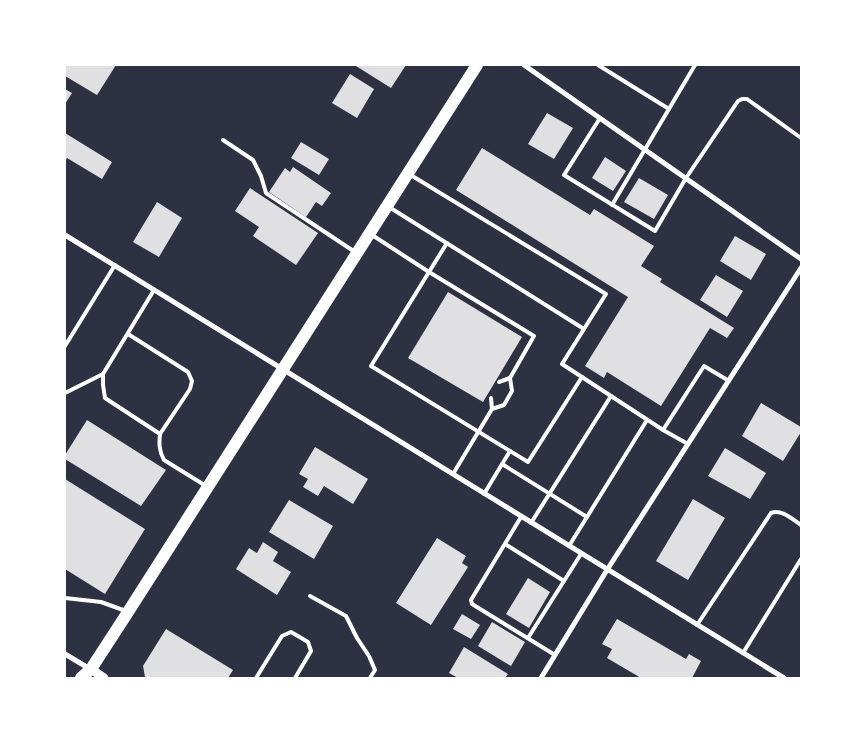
<svg xmlns="http://www.w3.org/2000/svg" width="866" height="743" viewBox="0 0 866 743" font-family="Lora,serif">
<rect width="100%" height="100%" fill="#2d3142"/>
<g fill="#e0e0e3">
<polygon points="65,65 116,65 97,95 65,76"/>
<polygon points="357,65 406,65 391,88 356,66"/>
<polygon points="350,74 374,89 357,118 332,103"/>
<polygon points="65,89 72,93 65,104"/>
<polygon points="547,113 573,128 554,159 528,144"/>
<polygon points="65,133 112,162 102,179 67,158 65,162"/>
<polygon points="301,142 329,159 319,175 291,158"/>
<polygon points="482,148 590,215 594,209 654,246 641,266 662,279 660,282 734,328 727,338 710,328 661,406 607,372 604,378 585,366 628,297 456,190"/>
<polygon points="605,157 626,171 613,191 592,178"/>
<polygon points="293,167 331,193 322,206 316,202 306,217 269,192 285,168 290,172"/>
<polygon points="639,178 668,195 654,219 624,202"/>
<polygon points="250,188 318,233 296,265 253,236 259,227 235,211"/>
<polygon points="157,202 182,218 159,257 133,242"/>
<polygon points="735,236 766,254 751,280 720,261"/>
<polygon points="716,275 743,291 727,317 700,300"/>
<polygon points="448,292 522,337 483,402 408,358"/>
<polygon points="761,403 801,427 801,432 783,461 742,436"/>
<polygon points="87,420 166,470 141,506 65,459 65,455"/>
<polygon points="315,447 368,479 353,504 324,486 318,496 303,487 308,479 299,474"/>
<polygon points="725,448 766,473 750,499 708,476"/>
<polygon points="65,479 145,529 105,594 65,569"/>
<polygon points="693,499 725,518 688,580 656,561"/>
<polygon points="289,500 333,526 314,559 269,532"/>
<polygon points="437,538 466,556 462,563 468,567 431,625 396,603"/>
<polygon points="263,542 278,552 273,561 291,572 277,595 236,569 249,548 257,553"/>
<polygon points="528,578 550,592 529,628 506,614"/>
<polygon points="462,614 480,625 471,639 453,629"/>
<polygon points="617,619 686,659 689,654 701,661 692,678 641,678 607,658 612,649 602,644"/>
<polygon points="492,622 525,642 511,666 478,646"/>
<polygon points="166,629 233,670 228,678 145,677 143,666"/>
<polygon points="464,647 508,674 505,678 458,678 449,673"/>
</g>
<g fill="none" stroke-linecap="round" stroke-linejoin="round">
<g stroke="#fff" stroke-width="4">
<polyline points="598,65 669,109"/>
<polyline points="600,118 564,175 655,231 686,178 738,101 742,99 747,99 801,138"/>
<polyline points="223,140 253,160 261,176 266,193 355,252"/>
<polyline points="409,174 606,294 562,364 663,430 704,366 729,381"/>
<polyline points="612,205 695,65"/>
<polyline points="389,207 584,329"/>
<polyline points="372,235 429,272 371,366 528,462 582,377"/>
<polyline points="447,243 429,272 534,336 510,378 499,382"/>
<polyline points="128,334 188,372 192,381 190,389 160,434 105,398 103,385 103,374 154,290"/>
<polyline points="65,346 115,265"/>
<polyline points="65,393 103,374"/>
<polyline points="491,398 492,409"/>
<polyline points="663,430 688,444"/>
<path d="M 160,434 C 159,444 159,451 164,460 L 206,486"/>
<polyline points="502,464 587,517"/>
<polyline points="453,474 492,409 504,405 512,391 510,378"/>
<polyline points="484,494 510,451"/>
<polyline points="521,517 471,600 472,604 555,655"/>
<polyline points="531,523 611,396"/>
<polyline points="505,544 564,581"/>
<polyline points="569,546 647,420"/>
<polyline points="310,596 346,616 357,638 369,656 375,670 370,678"/>
<polyline points="65,598 101,602 126,611"/>
<path d="M 697,625 L 771,513 C 782,509 792,519 801,525"/>
<polyline points="528,638 581,554"/>
<polyline points="743,653 801,559"/>
<polyline points="256,678 282,636 291,632 308,642 311,651 295,678"/>
</g>
<g stroke="#fff" stroke-width="5">
<polyline points="524,65 801,259"/>
<polyline points="65,235 784,678"/>
<polyline points="65,654 90,669"/>
<polyline points="541,678 607,570 801,268"/>
</g>
<polyline stroke="#fff" stroke-width="9" points="91,669 104,678"/>
<polyline stroke="#fff" stroke-width="12" points="81,678 91,669 128,612 477,65"/>
</g>
<rect width="866" height="743" fill="none" stroke="#ffffff" stroke-width="132"/>
</svg>
